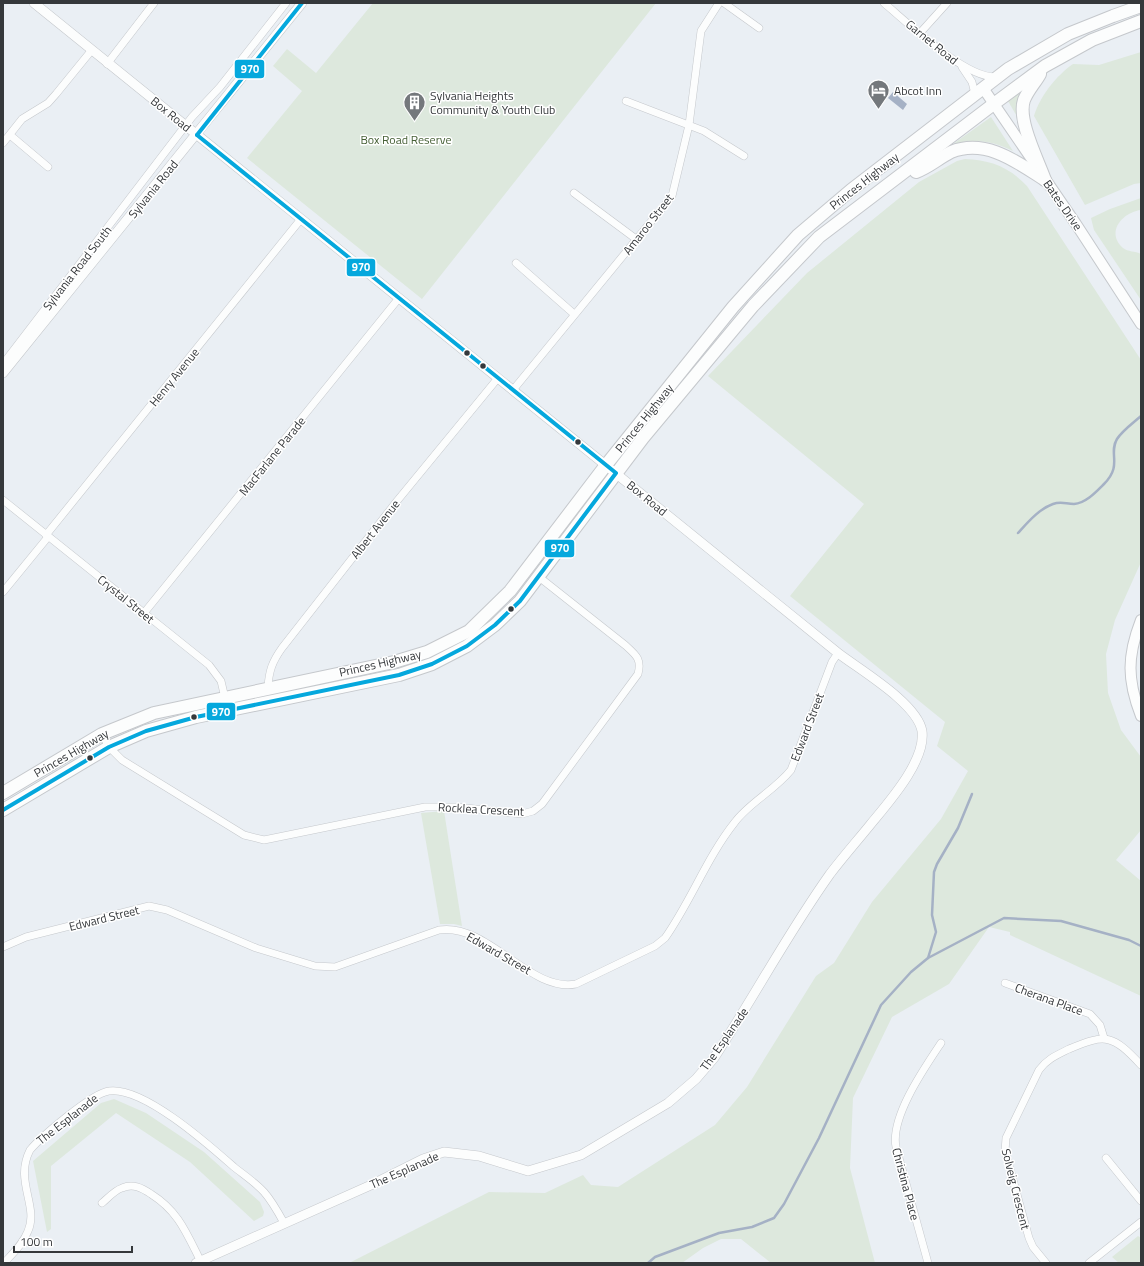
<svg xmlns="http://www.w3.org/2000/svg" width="1144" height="1266" viewBox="0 0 1144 1266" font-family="'Titillium Web',sans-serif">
<rect width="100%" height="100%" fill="#eaeff4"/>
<g fill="#dde8dd">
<polygon points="373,3 656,3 422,299 247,158 302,91 273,66 287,49 316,73"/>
<path d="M 1141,52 L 1141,183 L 1134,184 L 1085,205 L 1034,116 C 1040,96 1056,76 1073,64 L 1099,65 Z"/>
<polygon points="1020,93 1021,94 1019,120 1008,101"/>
<path d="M 991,117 L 1013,151 C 993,141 975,138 953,144 Z"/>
<path d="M 965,159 C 991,160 1009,167 1027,186 L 1141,360 L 1141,562 L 1115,620 L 1106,654 L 1108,693 L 1121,730 L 1141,757 L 1141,830 L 1116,860 L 1141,881 L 1141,996 L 1010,935 L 1010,932 L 989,927 L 949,984 L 892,1017 L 853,1098 L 850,1168 L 875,1263 L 771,1263 L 741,1239 L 721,1239 L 703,1248 L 682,1263 L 349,1263 L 489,1192 L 545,1193 L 583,1175 L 591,1185 L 618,1187 L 715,1125 L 747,1087 L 816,976 L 834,963 L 872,902 L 941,819 L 968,771 L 937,746 L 945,722 L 790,596 L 864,504 L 708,376 L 807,273 L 919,182 L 957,161 Z"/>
<path d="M 1141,198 L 1141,210 C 1123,212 1105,232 1123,248 C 1128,252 1135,251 1141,254 L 1141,300 L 1094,230 L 1091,218 L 1110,209 Z"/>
<polygon points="444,811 462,926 454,924 440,924 421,813"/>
<polygon points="114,1099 146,1113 204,1152 260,1202 264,1212 263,1216 254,1221 190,1162 116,1113 51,1166 51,1229 47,1232 33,1161 101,1103"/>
<polygon points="1138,1236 1141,1238 1141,1263 1119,1263 1112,1257"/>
</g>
<polygon fill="#a5b1c5" points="893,92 907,104 903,110 888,98"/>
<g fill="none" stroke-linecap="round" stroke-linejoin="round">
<g stroke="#a5b1c5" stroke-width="2.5">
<path d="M 1018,533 C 1028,522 1039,509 1053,504 C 1061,501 1066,504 1074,504 C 1086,503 1096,492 1104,484 C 1123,465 1108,454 1117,439 C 1122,431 1133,423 1141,416"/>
<polyline points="928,958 936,932 932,915 934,872 937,864 958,828 972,794"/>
<polyline points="648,1263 655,1257 719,1233 752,1227 774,1218 784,1204 819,1138 881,1005 911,972 928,958 1004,918 1061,921 1129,940 1141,946"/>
</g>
<defs>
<g id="minor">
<polyline points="724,3 759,28"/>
<path d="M 884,3 C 909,24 964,77 995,77"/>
<polyline points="920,33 947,3"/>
<polyline points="107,64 154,3"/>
<polyline points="962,67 972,82 975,94"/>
<polyline points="626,101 704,131 744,156"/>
<polyline points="10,135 48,167"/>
<polyline points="3,143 22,119 48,103 56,94 91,51"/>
<polyline points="574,193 636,239"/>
<polyline points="516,263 574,314"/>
<polyline points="3,364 192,117 220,87 286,3"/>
<polyline points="513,390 672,196 689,125 701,31 719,3"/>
<polyline points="3,500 209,665 221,681 228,711"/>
<polyline points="46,535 301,219"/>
<polyline points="3,592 48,537"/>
<polyline points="144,613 399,298"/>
<path d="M 268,687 C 269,671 272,662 282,648 L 397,501 L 498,378"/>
<path d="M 102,734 L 109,747 L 122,760 L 244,835 L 264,840 L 425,807 L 457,807 L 522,814 L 533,811 L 542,804 L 638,674 C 642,659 636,655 625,645 L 539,577"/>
<path d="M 3,947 L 26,937 L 149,906 L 167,910 L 256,948 L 315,966 L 335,967 L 439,930 C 487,922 530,993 576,984 L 655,946 L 665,938 C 691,901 707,857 735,822 C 749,803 775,790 791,770 L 832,662 L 838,653"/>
<polyline points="1005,983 1090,1014 1100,1025 1104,1038"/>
<polyline points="1106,1158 1141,1201"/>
<path d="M 102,1203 C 108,1198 115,1190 122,1188 C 133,1183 142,1188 151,1194 C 178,1211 186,1232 200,1260"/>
<path d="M 4,1263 C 13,1253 23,1244 28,1231 C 39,1206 14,1181 30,1150 C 42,1136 92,1093 109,1091 C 143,1086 209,1145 234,1167 C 244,1175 256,1183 264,1192 C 272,1201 278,1212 284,1223"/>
<path d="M 928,1263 L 896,1147 C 890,1117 925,1067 941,1043"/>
<path d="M 1046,1263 L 1033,1247 L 1029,1238 L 1005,1151 L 1006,1138 L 1039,1070 C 1047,1059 1057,1055 1069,1049 C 1106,1033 1113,1035 1141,1065"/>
<polyline points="1089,1263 1141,1222"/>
</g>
<g id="tertiary">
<path d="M 34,3 L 838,653 C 860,670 917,703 922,731 C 926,761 888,803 870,825 C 857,841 843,857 830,874 C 788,933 754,997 714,1058 L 696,1079 L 668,1103 L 581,1155 L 528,1171 L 479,1156 L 444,1152 L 423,1159 L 371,1185 L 196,1263"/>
<polyline points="3,373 302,3"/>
</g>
<g id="secondary">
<polyline points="983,88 1076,224 1141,324"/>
<path d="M 1141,620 C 1127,656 1127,680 1141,716"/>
</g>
<g id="trunk">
<path d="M 1040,74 C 1035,83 1028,90 1024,100 C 1017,120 1038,160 1045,180"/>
<path d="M 916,172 C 928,168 939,158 951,152 C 986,138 1017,162 1045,180"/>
<polyline points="3,793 102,734 154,713 394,662 427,652 469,631 510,591 606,465 733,307 798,235 851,190 1008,69 1068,34 1113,16 1141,6"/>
<polyline points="3,810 109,747 146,731 196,717 399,675 432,664 467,646 495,625 520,601 643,438 753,306 819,237 995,103 1045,66 1092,40 1141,21"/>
</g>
</defs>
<use href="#minor" stroke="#c5c8cc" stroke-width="8"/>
<use href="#tertiary" stroke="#c5c8cc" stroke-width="10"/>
<use href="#secondary" stroke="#c5c8cc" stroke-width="12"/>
<use href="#trunk" stroke="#c5c8cc" stroke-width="14"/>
<use href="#minor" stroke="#fcfdfd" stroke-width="7"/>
<use href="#tertiary" stroke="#fcfdfd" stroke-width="9"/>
<use href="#secondary" stroke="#fcfdfd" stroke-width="10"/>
<use href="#trunk" stroke="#fcfdfd" stroke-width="12"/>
<defs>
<g id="bus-1">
<polyline points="197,135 302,3"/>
<polyline points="3,810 109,747 146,731 196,717 399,675 432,664 467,646 495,625 520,601 616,473 197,135"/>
</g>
</defs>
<use href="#bus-1" stroke="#fff" stroke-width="7"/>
<use href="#bus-1" stroke="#05a8dd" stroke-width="4"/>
</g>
<defs>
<symbol id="hotel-pin" viewBox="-11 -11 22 30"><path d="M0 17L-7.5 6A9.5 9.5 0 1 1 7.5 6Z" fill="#74787c" stroke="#fff"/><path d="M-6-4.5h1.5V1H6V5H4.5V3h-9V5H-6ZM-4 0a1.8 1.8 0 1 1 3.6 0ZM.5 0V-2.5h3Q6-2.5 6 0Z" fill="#fff"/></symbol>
<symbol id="building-pin" viewBox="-11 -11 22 30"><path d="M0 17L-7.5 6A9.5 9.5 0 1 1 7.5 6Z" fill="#74787c" stroke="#fff"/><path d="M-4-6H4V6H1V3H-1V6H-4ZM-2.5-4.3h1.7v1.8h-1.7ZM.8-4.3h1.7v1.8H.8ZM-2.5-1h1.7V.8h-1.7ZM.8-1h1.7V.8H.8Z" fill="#fff"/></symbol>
</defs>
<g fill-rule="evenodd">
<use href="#hotel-pin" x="866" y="78" width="25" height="34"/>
<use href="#building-pin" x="402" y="90" width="25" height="34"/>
</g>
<g fill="#35383b" stroke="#fff" stroke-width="1.5">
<circle cx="467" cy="353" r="3.5"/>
<circle cx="483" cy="366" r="3.5"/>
<circle cx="578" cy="442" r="3.5"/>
<circle cx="511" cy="609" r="3.5"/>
<circle cx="194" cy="717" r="3.5"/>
<circle cx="90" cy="758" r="3.5"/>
</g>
<g text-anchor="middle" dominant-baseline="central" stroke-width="3" stroke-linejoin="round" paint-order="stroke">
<g font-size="12" fill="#35383b" stroke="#fff">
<text transform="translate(932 42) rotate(39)">Garnet Road</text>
<text transform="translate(171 114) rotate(39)">Box Road</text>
<text transform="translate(864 181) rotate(-38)">Princes Highway</text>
<text transform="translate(153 189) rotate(-51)">Sylvania Road</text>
<text transform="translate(1063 205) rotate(55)">Bates Drive</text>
<text transform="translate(648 224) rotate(-52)">Amaroo Street</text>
<text transform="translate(77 268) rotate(-52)">Sylvania Road South</text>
<text transform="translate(174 377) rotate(-51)">Henry Avenue</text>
<text transform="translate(644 418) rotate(-51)">Princes Highway</text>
<text transform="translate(272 456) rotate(-51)">MacFarlane Parade</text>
<text transform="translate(647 498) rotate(39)">Box Road</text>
<text transform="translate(375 529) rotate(-52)">Albert Avenue</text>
<text transform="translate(126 599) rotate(39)">Crystal Street</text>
<text transform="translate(380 663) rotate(-13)">Princes Highway</text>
<text transform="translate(807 727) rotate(-69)">Edward Street</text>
<text transform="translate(71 753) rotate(-30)">Princes Highway</text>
<text transform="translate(481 809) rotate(3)">Rocklea Crescent</text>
<text transform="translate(104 918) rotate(-14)">Edward Street</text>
<text transform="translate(499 953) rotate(30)">Edward Street</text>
<text transform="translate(1049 999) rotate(20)">Cherana Place</text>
<text transform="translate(724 1039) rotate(-55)">The Esplanade</text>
<text transform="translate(67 1119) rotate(-38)">The Esplanade</text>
<text transform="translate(404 1170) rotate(-24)">The Esplanade</text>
<text transform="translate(906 1184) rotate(75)">Christina Place</text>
<text transform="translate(1016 1189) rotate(76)">Solveig Crescent</text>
</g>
<g font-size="12" fill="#35383b" stroke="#fff" text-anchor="start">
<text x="894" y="90">Abcot Inn</text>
<text x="430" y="95">Sylvania Heights<tspan x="430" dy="14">Community &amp; Youth Club</tspan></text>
</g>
<g font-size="12" fill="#466036" stroke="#fff">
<text x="406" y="139">Box Road Reserve</text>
</g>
</g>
<g stroke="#fff" stroke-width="1.5">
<rect x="234" y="59" width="31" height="20" rx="4" fill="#05a8dd"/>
<rect x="346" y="258" width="30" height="19" rx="4" fill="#05a8dd"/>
<rect x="544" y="539" width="31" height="19" rx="4" fill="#05a8dd"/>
<rect x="206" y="702" width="30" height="19" rx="4" fill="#05a8dd"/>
</g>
<g font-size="11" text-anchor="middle" font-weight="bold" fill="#fff">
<text x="250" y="73">970</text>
<text x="361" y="271">970</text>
<text x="560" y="552">970</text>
<text x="221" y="716">970</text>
</g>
<rect width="1144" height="1266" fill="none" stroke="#35383b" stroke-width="8"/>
<path d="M14 1246v6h118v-6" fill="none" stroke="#35383b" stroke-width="2"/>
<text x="20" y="1246" font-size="12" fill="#35383b" stroke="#ffffff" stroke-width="3" paint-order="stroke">100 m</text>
</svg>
